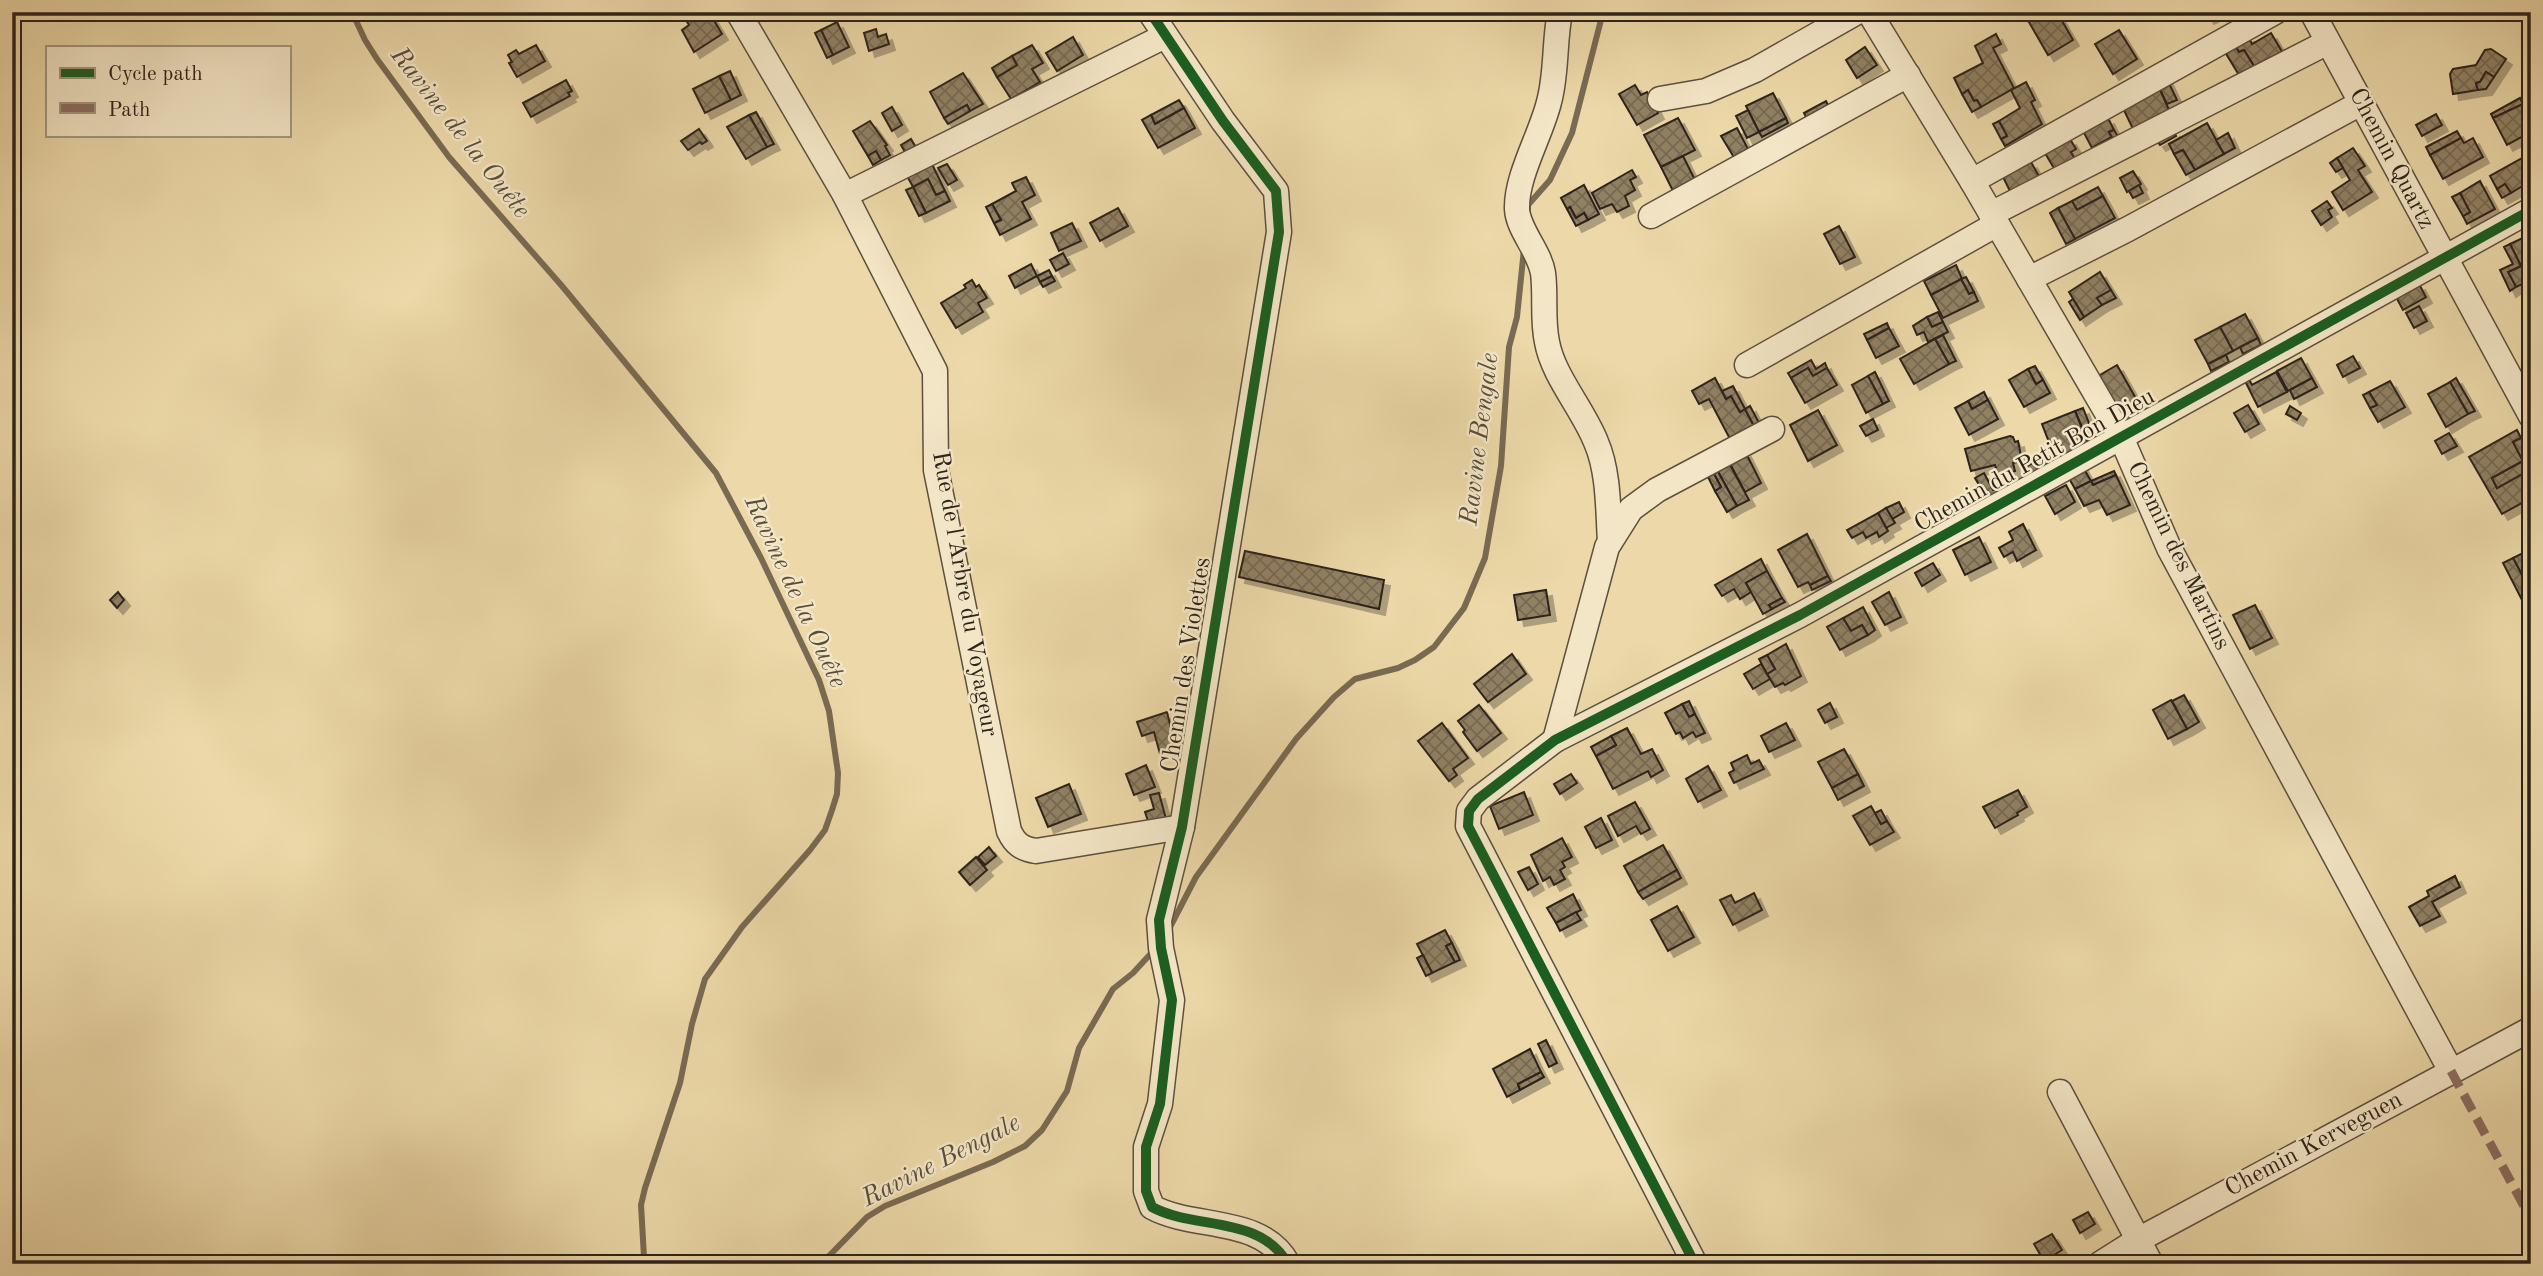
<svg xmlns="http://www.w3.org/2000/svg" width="2543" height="1276" viewBox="0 0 2543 1276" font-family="'Old Standard TT',serif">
<defs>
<pattern id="building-cross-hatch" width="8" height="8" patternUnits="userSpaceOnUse" patternTransform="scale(1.75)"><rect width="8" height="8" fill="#908164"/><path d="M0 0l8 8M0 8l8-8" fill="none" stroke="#766952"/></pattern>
<filter id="shadow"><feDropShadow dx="6" dy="6" stdDeviation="0" flood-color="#0004"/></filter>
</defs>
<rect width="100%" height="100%" fill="#ecd8a8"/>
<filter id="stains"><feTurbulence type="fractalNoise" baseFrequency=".00286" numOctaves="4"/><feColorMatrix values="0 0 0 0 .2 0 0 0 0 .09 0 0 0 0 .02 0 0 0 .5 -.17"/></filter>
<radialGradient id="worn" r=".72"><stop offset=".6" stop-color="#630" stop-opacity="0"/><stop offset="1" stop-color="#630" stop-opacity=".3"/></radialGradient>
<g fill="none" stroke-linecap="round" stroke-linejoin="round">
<g stroke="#796a53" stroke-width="6">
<polyline points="352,12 365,40 377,59 449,157 562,286 716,473 761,558 819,680 829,711 838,773 837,794 832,810 825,830 810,850 742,927 705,979 692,1024 680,1083 645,1188 641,1205 644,1257 647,1264"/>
<polyline points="1528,210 1528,205 1550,180 1572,133 1603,12"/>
<polyline points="1169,929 1196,877 1296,739 1334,697 1355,679 1398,668 1415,660 1434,647 1464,608 1485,558 1501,466 1509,347 1517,317 1524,249"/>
<polyline points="825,1264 828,1257 867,1217 885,1206 993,1162 1025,1146 1042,1130 1067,1091 1079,1048 1113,989 1133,973 1155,949"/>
</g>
</g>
<g fill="url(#building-cross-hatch)" stroke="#2d231b" stroke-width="2" filter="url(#shadow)">
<polygon points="698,12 709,12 722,34 694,52 682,30 689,25 686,20"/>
<polygon points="2034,12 2057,12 2073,40 2048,55 2026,17"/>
<polygon points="2205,12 2226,12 2221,15 2220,12 2208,18"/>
<polygon points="837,22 849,47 833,55 821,30"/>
<polygon points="876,29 878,37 886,34 889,44 869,51 864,33"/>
<polygon points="821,30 833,55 827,58 815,33"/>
<polygon points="2119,30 2137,59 2113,74 2095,44"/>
<polygon points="2271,33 2284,55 2257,71 2244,50 2239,52 2234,44 2248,36 2252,44"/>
<polygon points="1996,34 2001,44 1993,48 2014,88 1981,107 1977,100 1974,101 1968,90 1962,94 1954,78 1983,63 1975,46"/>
<polygon points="1073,37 1083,55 1057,71 1046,53"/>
<polygon points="536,45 545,61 517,77 509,63 512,62 508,55 516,50 519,54"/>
<polygon points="1032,45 1043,63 1032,69 1040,82 1011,99 997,77 1017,65 1012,56"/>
<polygon points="2235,46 2239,52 2244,50 2257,71 2242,80 2225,52"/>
<polygon points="1865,47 1877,65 1857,78 1846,60"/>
<polygon points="2491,49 2506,59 2494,77 2486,72 2480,82 2476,83 2478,90 2453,94 2450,74 2453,69 2476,65 2485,50"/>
<polygon points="1012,56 1017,65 997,77 992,68"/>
<polygon points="730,71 741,95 731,100 719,76"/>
<polygon points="2486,72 2494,77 2486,89 2478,90 2476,83 2480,82"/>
<polygon points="963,73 983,104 970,111 967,105 944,118 930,92"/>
<polygon points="719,76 731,100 705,113 693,89"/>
<polygon points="2166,77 2177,100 2167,104 2156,81"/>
<polygon points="566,80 572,91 568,93 570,96 531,117 523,103"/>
<polygon points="2156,81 2170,112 2133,129 2122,106"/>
<polygon points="2026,82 2035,100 2031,102 2042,124 2005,146 2001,139 2007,136 1999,121 2020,108 2011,90"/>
<polygon points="1635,85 1641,95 1647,92 1658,113 1637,125 1619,94"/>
<polygon points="1968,90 1974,101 1977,100 1981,107 1972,112 1962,94"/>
<polygon points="1773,93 1786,118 1759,132 1746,106"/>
<polygon points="2520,98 2523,104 2493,118 2491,114"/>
<polygon points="1179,100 1184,108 1155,124 1151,115"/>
<polygon points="1826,101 1833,115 1811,127 1804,113"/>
<polygon points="2523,104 2525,108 2531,105 2531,132 2507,145 2493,118"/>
<polygon points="967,105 970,111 948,124 944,118"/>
<polygon points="892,107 902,125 892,131 882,113"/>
<polygon points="1184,108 1195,128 1158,148 1142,120 1151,115 1155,124"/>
<polygon points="1748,110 1759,132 1747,138 1736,116"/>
<polygon points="756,112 774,144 767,147 749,115"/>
<polygon points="2436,114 2442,125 2422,136 2416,125"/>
<polygon points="749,115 767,147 746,159 727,127"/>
<polygon points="1678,118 1695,150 1661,167 1644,135"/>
<polygon points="1786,118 1788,123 1762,137 1759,132"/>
<polygon points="2108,118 2114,130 2109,132 2112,137 2092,148 2083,131"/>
<polygon points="870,121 887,145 885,146 890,155 881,160 876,151 868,156 853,131"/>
<polygon points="1999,121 2007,136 2001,139 1993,124"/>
<polygon points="2207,123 2224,154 2195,170 2183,150 2174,154 2169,144"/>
<polygon points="1737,128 1749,151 1735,159 1721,136"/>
<polygon points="699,129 707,141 702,144 700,142 688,150 681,141"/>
<polygon points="2114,130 2120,140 2095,153 2092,148 2112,137 2109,132"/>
<polygon points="2174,131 2176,136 2160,145 2157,141"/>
<polygon points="2457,131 2461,138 2430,155 2426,147"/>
<polygon points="2228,133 2235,148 2224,154 2216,140"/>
<polygon points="2461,138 2464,143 2473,138 2483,157 2443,179 2430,155"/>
<polygon points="911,139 918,151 908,157 901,145"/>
<polygon points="2070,139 2076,149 2071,152 2075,159 2055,170 2045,153"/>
<polygon points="2353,148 2365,166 2358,170 2372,192 2343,210 2332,192 2350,180 2337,158"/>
<polygon points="2183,150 2195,170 2186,175 2174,154"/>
<polygon points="876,151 881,160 873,165 868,156"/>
<polygon points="1683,156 1697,184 1675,195 1661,167"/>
<polygon points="2526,156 2531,166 2531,170 2524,173 2529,182 2511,193 2505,184 2497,189 2490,176"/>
<polygon points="2337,158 2343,168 2336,172 2330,163"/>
<polygon points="2031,162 2042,182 2010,191 2003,177"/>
<polygon points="932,164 945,191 936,195 928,179 913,187 907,176"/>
<polygon points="947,164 957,180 948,185 938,168"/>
<polygon points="1632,170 1636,177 1630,180 1635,190 1625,196 1629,206 1617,212 1612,204 1600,209 1592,193"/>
<polygon points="2531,170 2531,181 2529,182 2524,173"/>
<polygon points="2133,171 2141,184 2127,192 2120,178"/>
<polygon points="1026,177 1035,195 1022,202 1031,219 1000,235 994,223 1001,220 992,204 1016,191 1012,183"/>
<polygon points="928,179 936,195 945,191 950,201 926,213 913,187"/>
<polygon points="2480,181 2495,209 2467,224 2463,216 2470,212 2460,193"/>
<polygon points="2505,184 2511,193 2502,198 2497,189"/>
<polygon points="1584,185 1599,214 1588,220 1584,213 1576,218 1570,207 1567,209 1561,198"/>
<polygon points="2139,185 2143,193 2133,198 2129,191"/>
<polygon points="913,187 926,213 919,216 906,190"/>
<polygon points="2098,187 2103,196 2077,210 2072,201"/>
<polygon points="2460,193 2470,212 2463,216 2452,197"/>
<polygon points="2103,196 2115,218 2075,239 2058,208 2072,201 2077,210"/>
<polygon points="2327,201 2332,208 2328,210 2332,217 2321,225 2312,211"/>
<polygon points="992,204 1001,220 994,223 986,207"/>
<polygon points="1570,207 1576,218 1584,213 1588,220 1576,226 1567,209"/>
<polygon points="1118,208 1128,226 1100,241 1090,223"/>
<polygon points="2058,208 2075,239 2066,244 2050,213"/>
<polygon points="1072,223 1081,241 1059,251 1051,233"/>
<polygon points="1839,226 1855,257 1840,264 1824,234"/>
<polygon points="2531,234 2531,280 2516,287 2508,272 2521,266 2510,244"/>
<polygon points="2510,244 2521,266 2508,272 2516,287 2510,291 2500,270 2513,264 2504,247"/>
<polygon points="1063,253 1069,264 1056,271 1050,260"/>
<polygon points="1031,264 1037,276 1015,288 1009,276"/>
<polygon points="1956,265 1962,279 1931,295 1924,281"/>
<polygon points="1049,270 1052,276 1040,282 1037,276"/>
<polygon points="2100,272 2111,290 2097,298 2102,305 2084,317 2069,292"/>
<polygon points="1052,276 1055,281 1043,287 1040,282"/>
<polygon points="1966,277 1974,292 1969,294 1961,279"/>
<polygon points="1961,279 1969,294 1974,292 1978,301 1943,318 1931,295"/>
<polygon points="972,280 976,287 979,285 987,298 978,303 983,312 956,328 941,303 966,288 964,285"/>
<polygon points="2419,284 2426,297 2403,310 2396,297"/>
<polygon points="2111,290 2116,298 2102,305 2097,298"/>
<polygon points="2073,299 2084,317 2080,320 2069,302"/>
<polygon points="2419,306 2427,321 2414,328 2406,313"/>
<polygon points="1938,312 1943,322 1932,327 1927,317"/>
<polygon points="2245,314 2258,338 2233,351 2220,327"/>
<polygon points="1927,317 1932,327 1943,322 1948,332 1928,342 1924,332 1917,335 1913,326"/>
<polygon points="1887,323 1889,328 1867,340 1864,334"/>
<polygon points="2220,327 2233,351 2208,364 2195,340"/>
<polygon points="1889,328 1899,346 1876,358 1867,340"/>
<polygon points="1943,335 1956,361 1949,364 1935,339"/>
<polygon points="2258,338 2261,345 2243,354 2240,347"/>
<polygon points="1935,339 1949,364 1914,384 1900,359"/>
<polygon points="2226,355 2229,362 2211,371 2208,364"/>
<polygon points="2353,356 2360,368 2343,377 2337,365"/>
<polygon points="2301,358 2312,378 2288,391 2277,371"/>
<polygon points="1811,360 1816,369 1825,363 1827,368 1813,376 1808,368 1791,378 1788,373"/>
<polygon points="2117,365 2143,411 2119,425 2093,379"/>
<polygon points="2035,366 2043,380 2036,384 2028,369"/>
<polygon points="1808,368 1813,376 1827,368 1837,385 1805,403 1791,378"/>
<polygon points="2028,369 2036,384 2043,380 2050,393 2024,407 2009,380"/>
<polygon points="1875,372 1889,401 1883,404 1868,376"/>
<polygon points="2276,372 2287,392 2258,407 2245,381 2249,379 2252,385"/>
<polygon points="1868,376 1883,404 1866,413 1852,385"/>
<polygon points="1715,378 1726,399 1731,396 1740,412 1745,409 1754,426 1730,439 1709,399 1699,404 1692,391"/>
<polygon points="2312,378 2317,387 2294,399 2290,390"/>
<polygon points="2456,378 2475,411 2468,414 2450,382"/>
<polygon points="2390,381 2405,407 2378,422 2370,408 2377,405 2369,392"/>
<polygon points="2450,382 2468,414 2446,427 2428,394"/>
<polygon points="1733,386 1745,409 1740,412 1731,396 1726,399 1722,391"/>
<polygon points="1984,392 1988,400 1972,409 1968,401"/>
<polygon points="2369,392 2377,405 2370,408 2363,395"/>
<polygon points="1988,400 1998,419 1969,435 1955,408 1968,401 1972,409"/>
<polygon points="2248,405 2259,424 2245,432 2234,413"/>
<polygon points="1750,406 1759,423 1754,426 1745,409"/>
<polygon points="2290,406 2301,413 2297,420 2286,414"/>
<polygon points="2083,408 2095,438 2088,441 2075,411"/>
<polygon points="1818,410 1837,445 1808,461 1790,425"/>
<polygon points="2075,411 2090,448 2057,463 2042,424"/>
<polygon points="1873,419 1878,430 1866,436 1860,426"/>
<polygon points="2517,430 2521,438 2513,442 2523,461 2492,478 2497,488 2531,469 2531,498 2502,514 2469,457"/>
<polygon points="2449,433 2457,446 2442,454 2435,441"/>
<polygon points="2010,436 2013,437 2015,442 2018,441 2022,461 2013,463 2015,471 1998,476 1995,465 1971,471 1965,449"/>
<polygon points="2521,438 2531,456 2531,469 2497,488 2492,478 2523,461 2513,442"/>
<polygon points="1745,451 1761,483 1745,492 1728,460"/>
<polygon points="2048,455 2055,468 2030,481 2023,468"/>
<polygon points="2080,462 2091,481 2075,489 2065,471"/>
<polygon points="1729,463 1749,500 1737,506 1717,470"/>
<polygon points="1717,470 1737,506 1727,512 1715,491 1721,487 1713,472"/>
<polygon points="2114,471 2116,475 2093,485 2091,481"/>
<polygon points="1713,472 1721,487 1715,491 1707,475"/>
<polygon points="1984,473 1993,490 2002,486 2006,495 1984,503 1980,495 1984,493 1975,478"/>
<polygon points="2116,475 2130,505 2107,515 2099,500 2084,506 2075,489 2091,481 2093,485"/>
<polygon points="2066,485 2075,502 2055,514 2045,496"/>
<polygon points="1899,502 1904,512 1892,519 1886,508"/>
<polygon points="1886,508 1895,523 1886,528 1878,513"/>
<polygon points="1878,513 1888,531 1879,537 1877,532 1866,538 1863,532 1852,538 1847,530"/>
<polygon points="2023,524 2036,550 2017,561 2013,552 2004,557 1999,548 2013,540 2009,532"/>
<polygon points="1807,534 1828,576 1810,585 1808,582 1798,587 1778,550"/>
<polygon points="1979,537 1991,562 1965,575 1953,550"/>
<polygon points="1245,551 1384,580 1379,609 1239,577"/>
<polygon points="2525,552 2531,561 2531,592 2513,558"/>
<polygon points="2513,558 2531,592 2531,596 2522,600 2503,563"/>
<polygon points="1761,559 1767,571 1746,583 1751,592 1740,599 1734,589 1722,596 1715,585"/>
<polygon points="1933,563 1940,575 1922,586 1915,573"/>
<polygon points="1767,571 1782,598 1769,605 1772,609 1763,614 1746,583"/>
<polygon points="1828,576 1831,581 1812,590 1810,585"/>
<polygon points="1546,590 1550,615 1518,620 1514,595"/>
<polygon points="118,592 124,600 117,608 110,600"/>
<polygon points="1889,592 1901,617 1885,625 1872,602"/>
<polygon points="1782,598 1785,602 1772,609 1769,605"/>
<polygon points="2255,605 2272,638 2250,649 2233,615"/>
<polygon points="1863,607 1875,630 1868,635 1862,625 1851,631 1843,618"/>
<polygon points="1843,618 1851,631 1862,625 1868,635 1840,650 1827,627"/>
<polygon points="1786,644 1801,676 1785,685 1783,683 1775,687 1767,674 1775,669 1767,655"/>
<polygon points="1512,654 1526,674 1488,702 1474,684"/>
<polygon points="1767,655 1775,669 1767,674 1759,659"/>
<polygon points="1761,664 1770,679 1753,689 1744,674"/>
<polygon points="2184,695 2199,722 2187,729 2172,701"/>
<polygon points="2171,700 2187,729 2168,739 2153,710"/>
<polygon points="1689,701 1695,714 1689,717 1682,704"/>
<polygon points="1830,703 1837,717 1825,723 1818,710"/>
<polygon points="1682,704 1689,717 1695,714 1705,733 1696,737 1693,732 1683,738 1680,732 1676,734 1665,713"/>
<polygon points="1479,705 1501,733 1477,751 1463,732 1465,730 1458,721"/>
<polygon points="1167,712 1176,749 1160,754 1154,732 1142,736 1137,722"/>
<polygon points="1442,723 1468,758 1453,769 1457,775 1449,781 1418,741"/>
<polygon points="1786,723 1795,740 1769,752 1761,736"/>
<polygon points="1627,728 1641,754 1652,749 1663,770 1651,777 1648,771 1613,789 1596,756 1616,745 1611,736"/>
<polygon points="1611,736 1616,745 1596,756 1591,747"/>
<polygon points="1844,749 1858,774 1832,788 1818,762"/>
<polygon points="1747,755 1751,764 1759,760 1764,769 1734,783 1729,773 1734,770 1731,763"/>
<polygon points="1146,765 1155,787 1134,795 1126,774"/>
<polygon points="1708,766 1721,790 1698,802 1686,779"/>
<polygon points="1571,774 1577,783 1560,794 1554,784"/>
<polygon points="1858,774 1864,786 1838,800 1832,788"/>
<polygon points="1069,784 1081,814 1048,827 1036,798"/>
<polygon points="2018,790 2027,807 2017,813 2018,815 1995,828 1983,807"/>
<polygon points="1524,792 1533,815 1499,829 1490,806"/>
<polygon points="1159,793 1166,819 1149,824 1145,812 1154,809 1150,795"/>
<polygon points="1635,802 1650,829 1641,834 1636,826 1618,836 1608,816"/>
<polygon points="1871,806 1881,824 1887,821 1894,832 1870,845 1853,816"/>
<polygon points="1881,810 1887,821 1881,824 1875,813"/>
<polygon points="1601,818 1612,840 1596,848 1585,827"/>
<polygon points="1562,838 1572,857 1562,862 1565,867 1560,870 1565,879 1554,885 1550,877 1543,881 1531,855"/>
<polygon points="1663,845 1677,870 1638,892 1624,866"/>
<polygon points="989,847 996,856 985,865 978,857"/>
<polygon points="976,857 987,870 970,885 959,872"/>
<polygon points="1529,867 1538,884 1528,890 1518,872"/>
<polygon points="1677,870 1681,878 1643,899 1638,892"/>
<polygon points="2455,876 2460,887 2432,902 2440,916 2420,926 2409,907 2429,896 2427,891"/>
<polygon points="1754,893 1762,910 1733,925 1720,900 1731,895 1735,903"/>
<polygon points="1573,894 1581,910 1556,923 1547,908"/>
<polygon points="1677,906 1694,937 1668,951 1651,920"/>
<polygon points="1576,912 1581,920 1560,931 1556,923"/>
<polygon points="1445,930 1452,943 1446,946 1455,962 1432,973 1417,944"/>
<polygon points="1452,943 1460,960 1455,962 1446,946"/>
<polygon points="1423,955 1432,973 1426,976 1417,958"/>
<polygon points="1546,1040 1557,1063 1549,1067 1538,1044"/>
<polygon points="1530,1049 1541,1072 1518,1084 1520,1090 1507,1097 1493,1069"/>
<polygon points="1541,1072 1544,1077 1520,1090 1518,1084"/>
<polygon points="2088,1212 2095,1224 2080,1233 2073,1220"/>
<polygon points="2052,1234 2062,1250 2044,1261 2034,1244"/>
</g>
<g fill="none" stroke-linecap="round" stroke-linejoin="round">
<defs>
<g id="minor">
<path d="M 738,12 L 845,195 L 935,371 L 936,470 L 1009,831 C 1015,844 1022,849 1036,851 L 1182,827"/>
<path d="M 1150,12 L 1223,121 L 1276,191 L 1279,232 L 1182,827 L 1159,920 L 1161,948 L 1172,1000 L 1160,1104 L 1146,1147 L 1146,1191 L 1152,1207 C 1194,1230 1261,1215 1288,1264"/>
<path d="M 1560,12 C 1554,42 1557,73 1549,102 C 1541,135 1516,176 1517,209 C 1518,230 1539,250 1543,273 C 1546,295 1542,319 1547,342 C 1553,376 1583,409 1596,442 C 1609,472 1608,510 1610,542"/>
<polyline points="1869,12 1972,181 2121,437 2169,548 2451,1071"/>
<polyline points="2312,12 2531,416"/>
<polyline points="1660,99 1706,91 1755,70 1857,12"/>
<polyline points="1972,181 2275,12"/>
<polyline points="845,195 1165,36"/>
<polyline points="1991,214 2328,42"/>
<polyline points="1651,216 1908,75"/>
<polyline points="2029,279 2128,229 2361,103"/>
<polyline points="1747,365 1997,224"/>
<polyline points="1555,740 1607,547 1631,509 1657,490 1772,429"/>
<polyline points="2060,1092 2151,1264"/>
<polyline points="1695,1264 1468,826 1469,811 1478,799 1555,740 1800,615 2531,210"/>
<polyline points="2100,1264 2138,1240 2531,1029"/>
</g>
</defs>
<use href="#minor" stroke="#5d503e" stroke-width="27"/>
<use href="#minor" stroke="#f3e6c6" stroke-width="24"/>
<polyline stroke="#8d6e63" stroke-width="9" stroke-dasharray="18 9" stroke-linecap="butt" points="2451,1071 2531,1219"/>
<defs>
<g id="cycleway">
<path d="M 1150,12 L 1223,121 L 1276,191 L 1279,232 L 1182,827 L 1159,920 L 1161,948 L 1172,1000 L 1160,1104 L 1146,1147 L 1146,1191 L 1152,1207 C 1194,1230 1261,1215 1288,1264"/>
<polyline points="1695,1264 1468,826 1469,811 1478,799 1555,740 1800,615 2531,210"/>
</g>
</defs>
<use href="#cycleway" stroke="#f3e6c6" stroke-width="15"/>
<use href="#cycleway" stroke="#1b5e20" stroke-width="10"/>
</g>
<g text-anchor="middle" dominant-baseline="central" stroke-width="5" stroke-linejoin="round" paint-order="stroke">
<g font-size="24" fill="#2d231b" stroke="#f3e6c6">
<text transform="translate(2391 159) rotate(62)">Chemin Quartz</text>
<text transform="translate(2035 461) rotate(-29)">Chemin du Petit Bon Dieu</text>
<text transform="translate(2178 556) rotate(64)">Chemin des Martins</text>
<text transform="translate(964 594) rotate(80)">Rue de l'Arbre du Voyageur</text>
<text transform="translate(1187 665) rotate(-81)">Chemin des Violettes</text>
<text transform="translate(2314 1145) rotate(-28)">Chemin Kerveguen</text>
</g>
<g font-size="26" font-style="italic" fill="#594d3c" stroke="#f3e6c6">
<text transform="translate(460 133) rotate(52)">Ravine de la Ouête</text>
<text transform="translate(1480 439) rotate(-83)">Ravine Bengale</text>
<text transform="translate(795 592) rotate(65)">Ravine de la Ouête</text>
<text transform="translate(941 1161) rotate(-27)">Ravine Bengale</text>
</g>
</g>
<rect width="2543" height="1276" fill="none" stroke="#ecd8a8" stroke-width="42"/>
<rect x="14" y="14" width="2515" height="1248" fill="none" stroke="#2d231b" stroke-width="3.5"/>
<rect x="21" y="21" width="2501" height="1234" fill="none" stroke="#2d231b" stroke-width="2"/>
<rect x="46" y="46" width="245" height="91" fill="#f3e6c6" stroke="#a49882" stroke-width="2"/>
<rect x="60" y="68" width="35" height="10" fill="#1b5e20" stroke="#a49882" stroke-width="2"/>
<text x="108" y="80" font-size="21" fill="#2d231b">Cycle path</text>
<rect x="60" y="103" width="35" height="10" fill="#8d6e63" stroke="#a49882" stroke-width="2"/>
<text x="108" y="116" font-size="21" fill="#2d231b">Path</text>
<rect width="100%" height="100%" filter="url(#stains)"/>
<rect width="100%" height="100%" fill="url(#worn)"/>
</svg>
